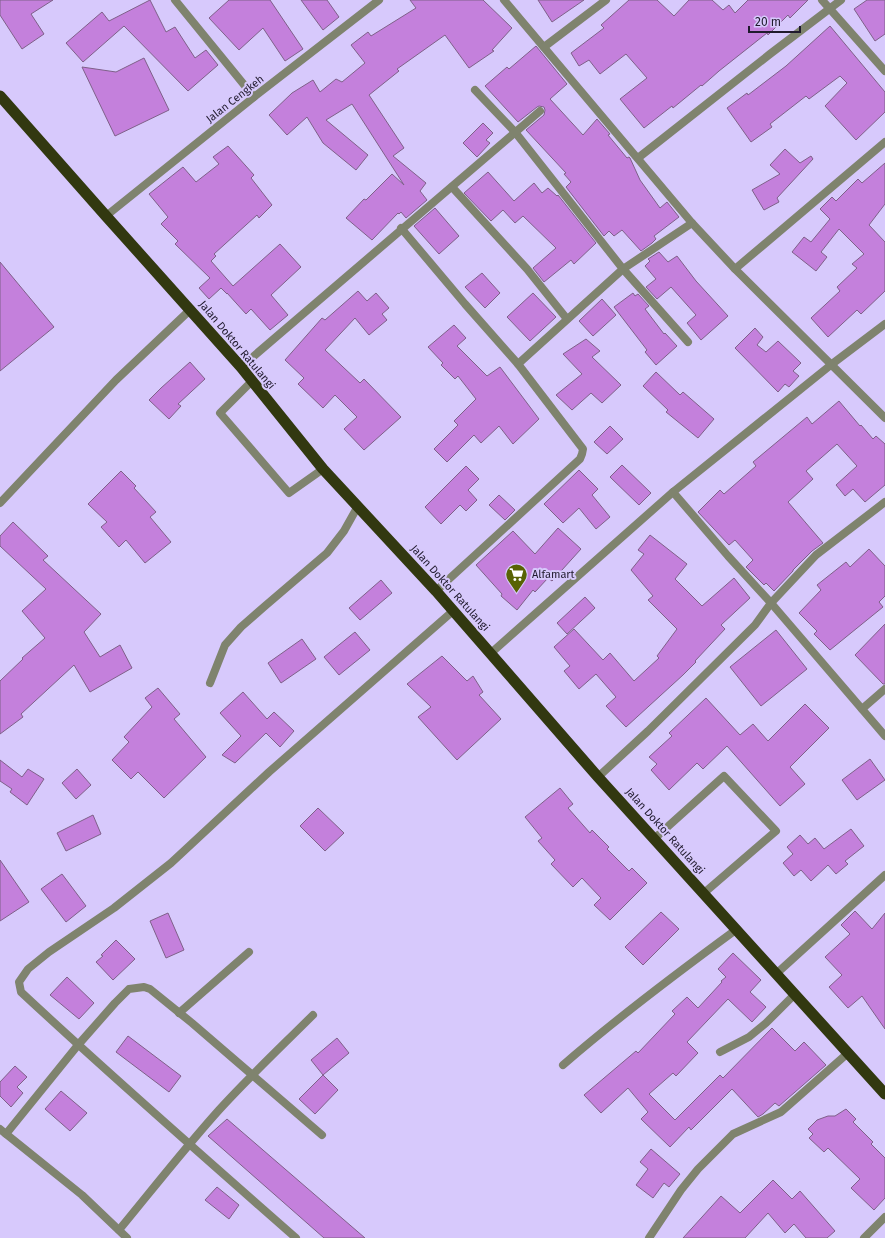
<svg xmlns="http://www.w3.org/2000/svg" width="885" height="1238" viewBox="0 0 885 1238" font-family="'Fira Sans',sans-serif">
<rect width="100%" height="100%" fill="#d7c9fc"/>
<g fill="#c480dc" stroke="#7f6089">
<polygon points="0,0 53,0 31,14 44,34 22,49 0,15"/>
<polygon points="150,0 166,32 175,27 195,58 206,50 218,65 188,91 124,26 83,62 66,43 102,12 109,21"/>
<polygon points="229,0 270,0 303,49 285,61 263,28 239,50 209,18"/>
<polygon points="301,0 327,0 339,17 323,30"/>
<polygon points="410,0 483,0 512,28 492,50 494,51 469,68 445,35 397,69 399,71 369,95 404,148 393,156 426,183 420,191 427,200 406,218 401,212 399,214 398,213 372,240 346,218 364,199 366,200 392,174 404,185 352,104 326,120 368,155 356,170 323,143 307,117 287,135 269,115 292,93 313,80 320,92 336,79 342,82 365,63 351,45 368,32 371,36 416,8"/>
<polygon points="538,0 584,0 552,22"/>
<polygon points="629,0 657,0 674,16 689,0 712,0 723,10 729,5 735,13 748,0 808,0 790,18 788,15 768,35 767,33 719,71 702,86 701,85 673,108 672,106 644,128 620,99 647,78 626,54 600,74 589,60 579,66 571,53 604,28 601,25"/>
<polygon points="867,0 885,0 885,34 875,41 854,9"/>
<polygon points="830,26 885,92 885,112 856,140 825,106 847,83 840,76 809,99 806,96 770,124 772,127 751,142 727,108 747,93 748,95 786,66"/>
<polygon points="536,46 567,84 550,99 583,135 597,119 610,134 608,135 627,158 629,157 630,158 640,180 660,208 667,202 679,217 654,236 656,239 652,243 641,251 622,230 614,236 609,231 604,236 566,187 571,182 564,174 566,173 526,130 544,115 545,110 544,107 539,106 537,107 518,122 485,86 507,67 509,69"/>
<polygon points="144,58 169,110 115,136 82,67 116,72"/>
<polygon points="483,123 493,133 486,140 490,143 477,157 463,143"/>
<polygon points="228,146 254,175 251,178 272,205 259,218 257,215 214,254 216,256 211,261 233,286 280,244 301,267 271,295 288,315 270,330 251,309 246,314 227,293 227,294 221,288 209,299 199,288 210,278 175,244 178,241 161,224 168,217 149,194 183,167 196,182 219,164 213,157"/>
<polygon points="785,149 800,163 811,156 813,159 777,198 779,202 764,210 752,190 780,174 770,165"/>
<polygon points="885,163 885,204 869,225 885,242 885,291 861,314 857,310 828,337 811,318 840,291 837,287 857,268 852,264 864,254 839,229 821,252 827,257 816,271 792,252 804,237 811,242 830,219 820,209 832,197 836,201 858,179 862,183"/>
<polygon points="488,172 514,201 534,183 542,193 548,188 557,196 558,195 596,243 574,264 571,260 544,282 533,268 556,248 523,216 515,223 503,210 491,221 464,193"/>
<polygon points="435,208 459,236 439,254 414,226"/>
<polygon points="659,252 668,262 677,256 696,281 728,316 701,340 687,323 696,315 671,287 657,299 646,287 656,279 645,266 650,261 648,259"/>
<polygon points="0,262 54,327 0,371"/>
<polygon points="482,273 500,293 485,308 465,287"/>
<polygon points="358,291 367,301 376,293 389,308 382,314 387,320 369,335 355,318 325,350 360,383 364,379 401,417 364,450 344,429 357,417 335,395 323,408 298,384 304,378 285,360 322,318 325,320"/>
<polygon points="533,293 556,317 530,341 507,317"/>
<polygon points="633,293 635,296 638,294 649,306 645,309 664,334 665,333 677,346 656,365 645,352 647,350 614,307"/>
<polygon points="602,299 616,315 593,336 579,321"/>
<polygon points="454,325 466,338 457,346 487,376 500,367 539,419 513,444 499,426 481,443 474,435 447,462 434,449 458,425 454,421 476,399 458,376 455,379 441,365 443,363 428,347"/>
<polygon points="755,328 763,337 757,345 766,352 778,341 801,363 793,371 799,376 789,387 785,384 778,392 735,348"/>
<polygon points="586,339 600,351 592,357 621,385 602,403 591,393 572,410 556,395 582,374 563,354"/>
<polygon points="190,362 205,379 178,404 181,406 169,419 149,400 161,388"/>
<polygon points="656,372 680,395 683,392 714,419 698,438 666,412 668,410 643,386"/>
<polygon points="839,401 860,426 861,425 873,439 876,436 885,444 885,485 865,502 853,489 845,496 836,485 857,466 837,444 806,471 813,479 788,502 823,543 812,551 793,570 793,571 774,591 766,583 764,585 746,567 753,560 735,540 729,545 698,512 720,490 724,494 756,466 753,462 807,417 812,424"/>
<polygon points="610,426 623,439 607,454 594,442"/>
<polygon points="622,465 651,493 639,505 610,477"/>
<polygon points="466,466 479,479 468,490 477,500 466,511 460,505 441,524 425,507"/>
<polygon points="579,470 598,489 592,495 610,517 596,529 579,508 563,523 544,504"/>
<polygon points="121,471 136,486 134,488 156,512 150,517 171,542 145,563 126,540 119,547 101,527 107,522 88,504"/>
<polygon points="499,495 515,510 505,520 489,505"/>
<polygon points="13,522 48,556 43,560 101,614 84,632 100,657 120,645 132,668 90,692 74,665 21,714 23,717 0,734 0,681 23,659 22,658 45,638 22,611 46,589 0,546 0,536"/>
<polygon points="558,528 581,549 552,581 548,578 535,592 533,590 517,610 501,596 502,594 476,565 513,531 535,554"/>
<polygon points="650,535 687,564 675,579 702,606 734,578 750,598 721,625 725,629 695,661 696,662 683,675 626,727 606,706 616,697 596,674 579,689 564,671 570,666 554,647 574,629 603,660 610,653 634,681 659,658 657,656 677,629 648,600 653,596 631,570 644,554 638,550"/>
<polygon points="869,549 885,566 885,596 879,602 883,607 830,650 814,634 817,631 799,613 821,590 817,585 846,562 850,567"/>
<polygon points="381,580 392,593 360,620 349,608"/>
<polygon points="585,597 595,608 567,634 557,623"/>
<polygon points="885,624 885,684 883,684 855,655"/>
<polygon points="776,630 807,669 761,706 730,667"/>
<polygon points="355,632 370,650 339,675 324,657"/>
<polygon points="302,639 316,659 281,683 268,663"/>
<polygon points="442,656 467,681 473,676 483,692 479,695 501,719 457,760 418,717 431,707 407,684"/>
<polygon points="158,688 180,714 174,719 206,757 164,798 138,772 131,779 112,760 129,742 124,737 152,707 145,698"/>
<polygon points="243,692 267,719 274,712 294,731 280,747 266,733 235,763 222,755 241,736 220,713"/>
<polygon points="706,698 740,735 753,724 768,741 805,704 829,728 790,767 805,784 780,806 727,746 703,769 697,763 669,790 651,770 657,764 649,757 672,736 669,733"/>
<polygon points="870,759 885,780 857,800 842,780"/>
<polygon points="0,760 22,777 28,769 44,779 27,805 10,792 12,789 0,781"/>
<polygon points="77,769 91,785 76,799 62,783"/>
<polygon points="560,788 573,804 568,808 590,833 592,830 609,847 607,849 629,871 632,868 647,883 610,920 594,905 601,898 582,878 573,887 551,864 555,860 538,841 542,838 525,817"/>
<polygon points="318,808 344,833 325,851 300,826"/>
<polygon points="93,815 101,834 66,851 57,833"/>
<polygon points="851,829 864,846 845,861 848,864 836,874 828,865 811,881 801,870 794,876 783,863 793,854 787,847 800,835 808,844 815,838 824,849"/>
<polygon points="0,860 29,902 0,921"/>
<polygon points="62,874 86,906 66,922 41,889"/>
<polygon points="855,911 872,929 885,913 885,1029 862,996 848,1008 829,987 842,975 825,957 850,934 841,925"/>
<polygon points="661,912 679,929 643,965 625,947"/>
<polygon points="168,913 184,950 166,958 150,921"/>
<polygon points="116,940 135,959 113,980 96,962 103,956 101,955"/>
<polygon points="733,953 761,980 750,992 766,1007 752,1022 728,999 687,1042 698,1053 676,1076 673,1073 649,1094 675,1120 720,1075 723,1078 772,1028 795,1051 804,1042 826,1065 779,1106 775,1103 763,1114 758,1117 732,1089 691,1130 689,1127 670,1147 641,1119 648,1112 628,1088 601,1113 584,1095 636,1051 638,1053 675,1014 672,1011 687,997 698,1008 722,982 721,981 726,977 718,969"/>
<polygon points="67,977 94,1003 79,1019 50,995"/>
<polygon points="128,1036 181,1076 169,1092 116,1052"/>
<polygon points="337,1038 349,1053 323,1075 311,1060"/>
<polygon points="15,1066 27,1077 17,1087 23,1093 11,1107 0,1096 0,1082"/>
<polygon points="323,1075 338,1090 315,1114 299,1099"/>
<polygon points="61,1091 87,1113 70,1131 45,1109"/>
<polygon points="846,1109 856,1119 853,1122 873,1142 871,1144 885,1158 885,1198 874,1210 851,1188 860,1179 828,1148 824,1152 809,1138 813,1134 808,1129 817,1120 828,1116 835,1116"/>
<polygon points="227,1119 365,1238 324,1238 208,1136"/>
<polygon points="651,1149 680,1174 669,1187 664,1183 653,1198 636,1185 648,1169 640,1162"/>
<polygon points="773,1180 792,1199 800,1191 835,1231 827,1238 806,1238 794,1224 785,1233 768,1213 745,1238 683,1238 721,1196 740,1213"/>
<polygon points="217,1187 239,1205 229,1219 205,1200"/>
</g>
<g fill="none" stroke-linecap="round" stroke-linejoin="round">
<g stroke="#7f836e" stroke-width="8">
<polyline points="252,381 220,413 289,493 323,469"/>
<polyline points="654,839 724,776 776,831 704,893"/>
</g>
<g stroke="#7f836e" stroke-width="8">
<polyline points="175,0 254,97"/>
<polyline points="504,0 692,223 735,269 885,418"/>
<polyline points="822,0 885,71"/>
<polyline points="544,47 606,0"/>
<polyline points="475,90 515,132 623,269 688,342"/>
<polyline points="638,158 770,54 841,0"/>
<polyline points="452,187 527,269 567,319"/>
<polyline points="106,216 254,97 379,0"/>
<polyline points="401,228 465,304 518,364 583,449 582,454 580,459 436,591"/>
<polyline points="735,269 885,142"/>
<polyline points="518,364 623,269 692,223"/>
<polyline points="241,367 540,111"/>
<polyline points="673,492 728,556 771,603 885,736"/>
<polyline points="0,503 116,380 191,309"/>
<polyline points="491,653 673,492 832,364 885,324"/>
<polyline points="210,683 225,645 241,627 265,606 327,553 344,531 358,506"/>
<polyline points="862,709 885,689"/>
<polyline points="598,777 648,731 755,625 771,603 816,555 885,502"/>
<polyline points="776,974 885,875"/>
<polyline points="179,1013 249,952"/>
<polyline points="720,1052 749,1037 766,1023 795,994"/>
<path d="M 563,1065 C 618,1017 677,973 737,929"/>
<polyline points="0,1129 82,1195 127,1238"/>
<polyline points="6,1134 78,1045 115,1003 129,989 144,987 150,989 192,1023 322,1135"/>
<path d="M 119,1230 C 152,1190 184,1149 219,1110 C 249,1077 282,1046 313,1015"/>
<path d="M 296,1238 C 204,1157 111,1076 21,992 L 19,982 L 28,969 L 49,952 L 114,908 L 171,863 L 269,772 L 453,611"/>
<polyline points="649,1238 681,1190 698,1169 733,1134 781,1112 848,1053"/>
<polyline points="864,1238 885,1217"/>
</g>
<polyline stroke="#323810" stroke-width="11" points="0,96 106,216 241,367 323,469 436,591 598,777 885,1094"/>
</g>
<defs>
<symbol id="supermarket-pin" viewBox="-11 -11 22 30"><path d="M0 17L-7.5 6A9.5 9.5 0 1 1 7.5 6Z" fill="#586303" stroke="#d7c9fc"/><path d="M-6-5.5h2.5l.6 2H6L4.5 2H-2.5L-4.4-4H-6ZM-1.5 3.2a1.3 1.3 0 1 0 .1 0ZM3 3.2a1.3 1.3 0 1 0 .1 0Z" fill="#fff"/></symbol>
</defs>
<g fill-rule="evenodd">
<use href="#supermarket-pin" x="504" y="562" width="25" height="34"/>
</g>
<g text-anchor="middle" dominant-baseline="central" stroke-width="4" stroke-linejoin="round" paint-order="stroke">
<g font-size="11" fill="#201a2d" stroke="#d7c9fc">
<text transform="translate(235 99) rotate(-38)">Jalan Cengkeh</text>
<text transform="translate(237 345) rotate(50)">Jalan Doktor Ratulangi</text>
<text transform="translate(450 588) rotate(48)">Jalan Doktor Ratulangi</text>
<text transform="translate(665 831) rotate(48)">Jalan Doktor Ratulangi</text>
</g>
<g font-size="11" fill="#201a2d" stroke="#d7c9fc" text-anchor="start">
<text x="532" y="574">Alfamart</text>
</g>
</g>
<path d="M749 26v6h51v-6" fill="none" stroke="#201a2d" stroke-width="2"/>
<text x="755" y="26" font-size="12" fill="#201a2d" stroke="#d7c9fc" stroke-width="3" paint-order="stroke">20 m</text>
</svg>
